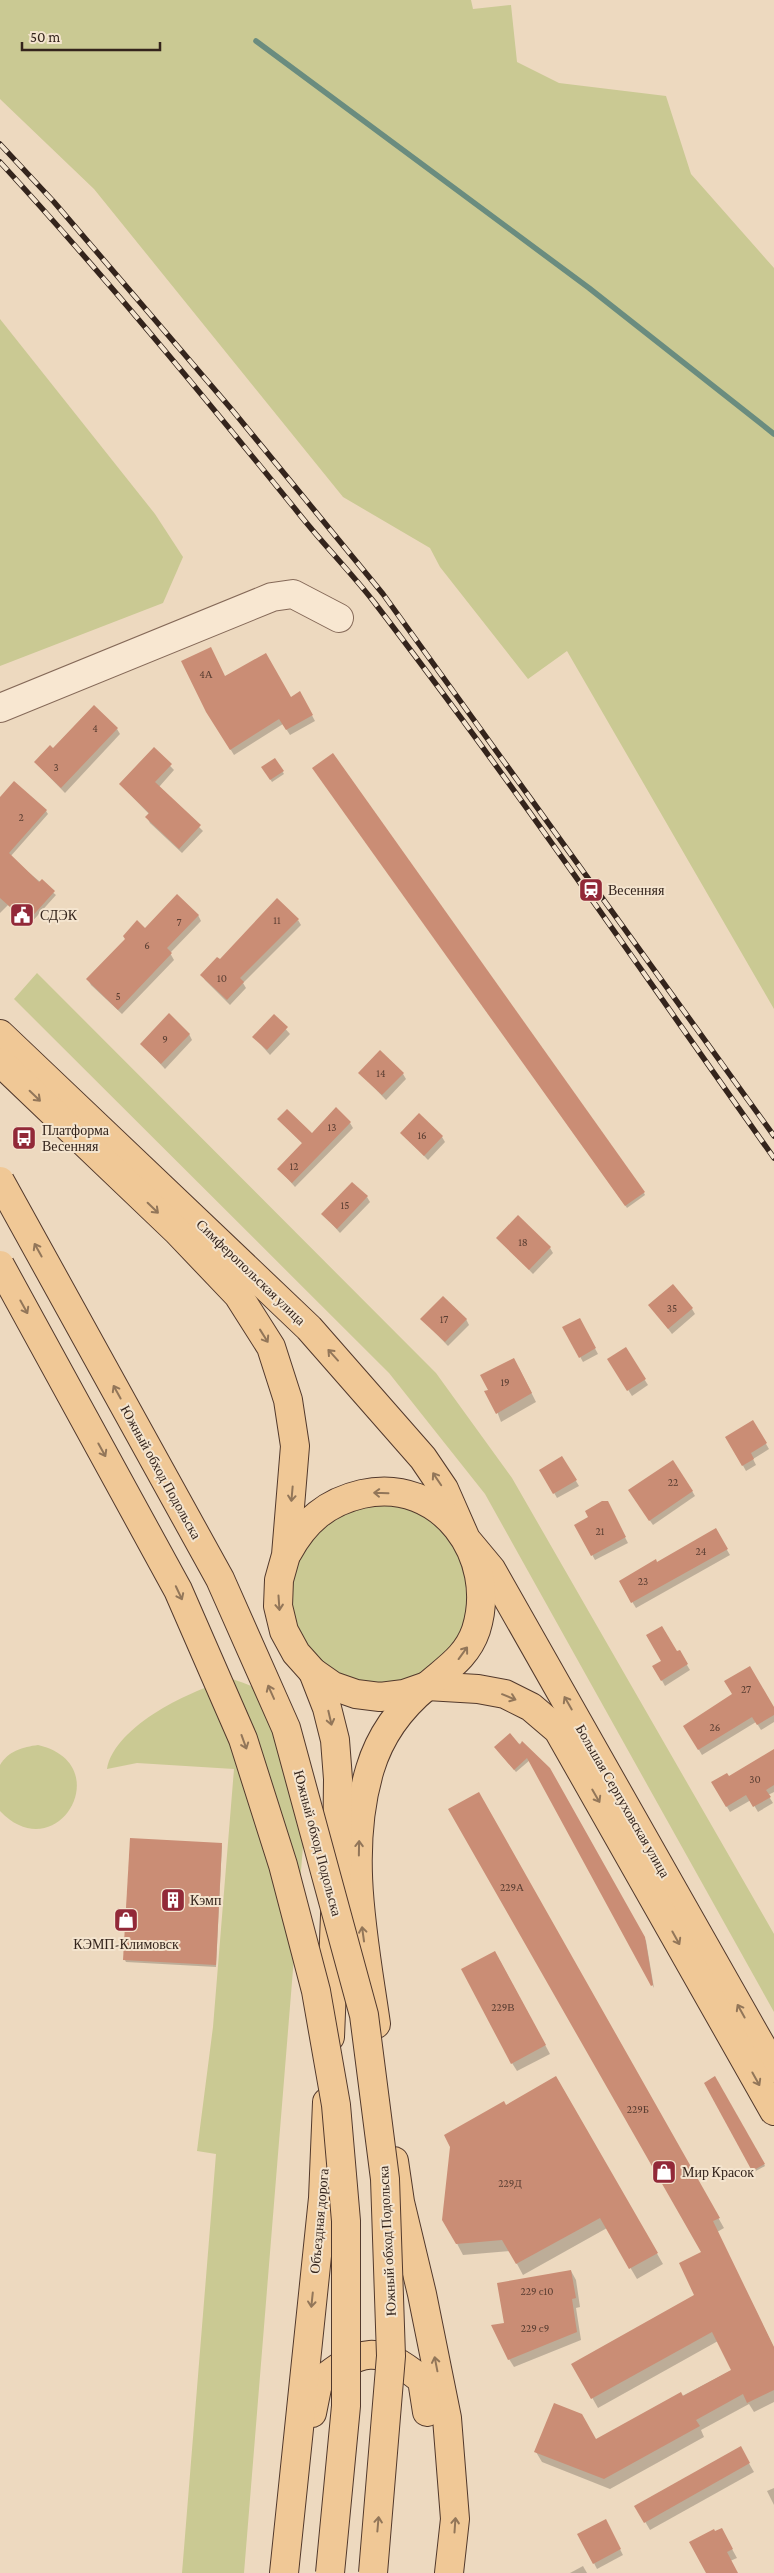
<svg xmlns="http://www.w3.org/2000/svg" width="774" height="2573" viewBox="0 0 774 2573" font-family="'Crimson Pro',serif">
<rect width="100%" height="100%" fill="#edd9bf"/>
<g fill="#cac993">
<polygon points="0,0 471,0 473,9 511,5 517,62 559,83 666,96 691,174 774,268 774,1009 567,651 528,679 440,567 430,548 343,497 94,189 0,99"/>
<polygon points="0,319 155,514 183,557 163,603 0,666"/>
<polygon points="37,973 436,1373 512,1478 774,1934 774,2012 485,1494 389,1373 14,999"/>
<circle cx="380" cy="1594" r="89"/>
<path d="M 232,1679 C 249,1684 282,1698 292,1713 C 301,1727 305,1744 310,1760 L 244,2573 L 182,2573 L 216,2154 L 197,2151 L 213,2027 L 234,1769 L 137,1763 L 107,1769 C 115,1725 193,1689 232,1679 Z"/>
<path d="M 38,1745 C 119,1764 57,1871 0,1811 L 0,1765 C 8,1751 23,1747 38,1745 Z"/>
</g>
<g fill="#0003">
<polygon points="225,677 290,698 300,693 315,721 290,735 283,724 234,755 211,718"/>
<polygon points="117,729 120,734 65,793 36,763"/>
<polygon points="154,749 174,770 159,787 203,831 182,853 150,823 147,817 149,814 120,784"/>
<polygon points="333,754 644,1193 645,1195 627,1208 315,770"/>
<polygon points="275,760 284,774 272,782 263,767"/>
<polygon points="0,799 46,811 48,814 10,857 56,895 29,925 8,905 0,913"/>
<polygon points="198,915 201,921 170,953 174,960 122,1014 91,985 88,979 145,930"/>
<polygon points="298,920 301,925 243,983 246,988 230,1005 205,980 202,975 220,960"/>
<polygon points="274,1016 290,1034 270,1055 254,1037"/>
<polygon points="189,1034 192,1040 165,1069 142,1044"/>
<polygon points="360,1073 403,1074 406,1079 386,1100"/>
<polygon points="279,1119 312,1134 350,1123 353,1128 295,1187 279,1169 303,1144"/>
<polygon points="402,1133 442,1137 445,1142 428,1160"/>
<polygon points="367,1197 370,1202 340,1233 323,1214"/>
<polygon points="498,1238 550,1248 553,1253 533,1274"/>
<polygon points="650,1305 692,1309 695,1314 672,1334"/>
<polygon points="422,1319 466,1319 469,1325 448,1346"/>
<polygon points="579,1319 598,1354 583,1362 564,1328"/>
<polygon points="625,1349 648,1385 632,1396 609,1359"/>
<polygon points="519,1368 536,1402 501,1422 489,1390"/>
<polygon points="753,1422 769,1449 753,1459 756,1465 746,1471 727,1437"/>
<polygon points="562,1458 579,1486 557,1498 541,1470"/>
<polygon points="692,1491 695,1496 653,1525 632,1495"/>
<polygon points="607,1503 628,1543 595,1560 576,1525 590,1518"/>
<polygon points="715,1530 730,1555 636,1608 620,1582 657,1564"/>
<polygon points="679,1652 690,1670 665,1686 654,1666"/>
<polygon points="774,1709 774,1722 761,1730 756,1722 702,1755 685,1726"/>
<polygon points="522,1743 549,1769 646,1941 654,1988 530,1760 516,1772 497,1750"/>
<polygon points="774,1750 774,1792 768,1795 773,1803 758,1812 751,1800 730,1812 713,1783 729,1777"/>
<polygon points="478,1793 724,2228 717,2232 774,2348 774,2402 754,2412 749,2404 701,2430 704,2437 610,2489 542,2462 536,2452 596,2441 732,2370 718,2341 598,2408 573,2364 696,2296 703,2252"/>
<polygon points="222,1845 216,1967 126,1962 125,1960"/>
<polygon points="500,1961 550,2054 517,2071 512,2063"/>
<polygon points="556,2077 663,2264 637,2279 607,2228 523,2275 510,2251 463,2255 444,2219 506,2106"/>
<polygon points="715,2078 765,2166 754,2172 705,2083"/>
<polygon points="571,2271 576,2280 580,2307 576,2308 581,2340 514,2367 509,2359 506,2324"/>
<polygon points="740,2448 754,2472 650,2530 636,2506"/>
<polygon points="774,2488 774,2505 767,2491"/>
<polygon points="605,2521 623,2555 597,2569 579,2534"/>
<polygon points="721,2529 737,2558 730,2561 737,2573 707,2573 715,2533"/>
<polygon points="583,2566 587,2573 570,2573"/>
</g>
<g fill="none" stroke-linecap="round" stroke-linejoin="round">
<polyline stroke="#6a8c7f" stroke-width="5.5" points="256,41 589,288 774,434"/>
</g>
<g fill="#ca8d75">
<polygon points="211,647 225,676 266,653 291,697 300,691 313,715 286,730 279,719 230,750 206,712 181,661"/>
<polygon points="94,705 118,728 61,788 34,762 50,745 53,748"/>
<polygon points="154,747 172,764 155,782 201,825 179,849 145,817 149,813 119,784"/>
<polygon points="333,753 645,1192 625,1206 312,768"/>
<polygon points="275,758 284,771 270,780 261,767"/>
<polygon points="14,781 47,810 9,853 39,882 42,879 55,891 27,922 0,898 0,797"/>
<polygon points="177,894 199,915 167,948 172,953 118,1010 86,979 125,939 123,936 137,920 145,928"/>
<polygon points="277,898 299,919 240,978 244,982 227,1000 200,975 217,957 220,959"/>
<polygon points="169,1013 190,1034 161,1064 140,1044"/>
<polygon points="274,1014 288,1027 267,1050 252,1037"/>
<polygon points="380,1050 404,1073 382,1095 358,1073"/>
<polygon points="336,1107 351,1122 292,1183 277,1169 302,1143 277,1119 287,1109 312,1133"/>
<polygon points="419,1113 443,1136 424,1156 400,1133"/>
<polygon points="352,1182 368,1196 337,1229 321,1214"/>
<polygon points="518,1215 551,1247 529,1270 496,1238"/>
<polygon points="673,1284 693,1308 668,1329 648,1305"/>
<polygon points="443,1296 467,1319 445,1342 420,1319"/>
<polygon points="580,1318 596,1348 579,1358 562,1327"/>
<polygon points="626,1347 646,1379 627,1391 607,1359"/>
<polygon points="514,1358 532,1393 496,1414 484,1391 488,1390 480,1375"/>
<polygon points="753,1420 767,1443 751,1453 754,1459 742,1466 725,1437"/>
<polygon points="562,1456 577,1480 553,1494 539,1470"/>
<polygon points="673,1460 693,1491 649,1521 628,1490"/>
<polygon points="602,1501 608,1501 626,1537 591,1556 574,1525 588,1517 585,1511"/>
<polygon points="716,1528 728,1549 631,1603 619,1581 656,1559 657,1562"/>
<polygon points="662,1626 677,1651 680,1650 688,1664 661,1681 652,1666 661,1661 646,1635"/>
<polygon points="750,1666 774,1707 774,1715 757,1725 752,1717 698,1750 683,1726 732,1694 724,1681"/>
<polygon points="510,1733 520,1745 522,1741 550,1768 645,1937 653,1985 651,1986 527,1758 514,1770 494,1747"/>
<polygon points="774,1749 774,1785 766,1790 771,1797 753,1807 746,1795 726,1807 711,1782 727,1773 729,1776"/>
<polygon points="479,1792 720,2218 713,2221 774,2347 774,2390 747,2403 743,2394 696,2420 700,2426 604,2479 534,2452 554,2403 582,2414 596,2439 681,2392 683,2396 731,2370 712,2332 591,2399 571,2364 694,2295 679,2263 701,2252 448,1809"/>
<polygon points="130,1838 222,1843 216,1965 123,1960"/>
<polygon points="495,1951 546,2045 511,2064 461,1969"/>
<polygon points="556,2076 658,2253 629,2269 600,2218 516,2264 502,2240 456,2244 442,2220 450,2147 444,2135 504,2101 506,2105"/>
<polygon points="715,2076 765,2164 752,2171 704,2083"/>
<polygon points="571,2270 576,2298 572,2299 577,2332 508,2360 491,2325 504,2323 497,2283"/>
<polygon points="741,2446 750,2463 644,2523 634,2506"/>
<polygon points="606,2519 621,2549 593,2564 577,2534"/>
<polygon points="722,2528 733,2549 727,2552 738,2573 706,2573 689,2542 714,2529 715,2531"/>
</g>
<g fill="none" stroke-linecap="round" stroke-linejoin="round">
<defs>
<polyline id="minor" points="0,708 272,597 293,594 339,618"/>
<g id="major">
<polyline points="0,1034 309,1328 423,1458 444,1489 466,1539 491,1569 774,2068"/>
<polyline points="0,1062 177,1231 238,1295 271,1347 288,1400 295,1446 286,1555 279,1580 278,1606 284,1631 296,1653 313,1672 333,1686 356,1694 380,1697 404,1694 427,1686 478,1689 505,1694 531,1707 558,1730 774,2111"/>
<path d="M 288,1552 C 305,1521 327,1502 362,1494 C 441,1476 499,1557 476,1630 C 467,1657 446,1669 427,1686 C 400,1708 380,1736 370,1769 C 345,1852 364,1940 376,2024"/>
<polyline points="313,1672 327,1708 335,1740 338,1779 337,1867 330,2037"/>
<polyline points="394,2161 400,2202 422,2294 447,2418 455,2519 449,2573"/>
<path d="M 312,2413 L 318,2383 C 361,2348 378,2344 422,2380 L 427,2412"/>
<polyline points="284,2573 323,2198 327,2102"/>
</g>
</defs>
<use href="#minor" stroke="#856958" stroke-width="30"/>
<use href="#major" stroke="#52392c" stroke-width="30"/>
<use href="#minor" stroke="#f8e7d1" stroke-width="28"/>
<use href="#major" stroke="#f0c896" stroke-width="28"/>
<defs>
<g id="rail">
<polyline points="0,144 54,202 233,411 383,594 774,1136"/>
<path d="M 0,162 C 103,274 200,392 296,510 C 321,542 349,570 374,602 C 513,783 642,972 774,1158"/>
</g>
</defs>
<use href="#rail" stroke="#34241c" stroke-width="5.5"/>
<use href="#rail" stroke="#f4e4ce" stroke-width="4" stroke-dasharray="11" stroke-linecap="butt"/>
<defs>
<g id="major-bridge">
<polyline points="0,1181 220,1579 286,1728 364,2015 385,2179 391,2356 373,2573"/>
<polyline points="0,1265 178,1590 243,1739 283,1865 316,1991 336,2105 346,2221 346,2406 330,2573"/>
</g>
</defs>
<use href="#major-bridge" stroke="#52392c" stroke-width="30" stroke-linecap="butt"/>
<use href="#major-bridge" stroke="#f0c896" stroke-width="28"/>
</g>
<defs><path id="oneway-shaft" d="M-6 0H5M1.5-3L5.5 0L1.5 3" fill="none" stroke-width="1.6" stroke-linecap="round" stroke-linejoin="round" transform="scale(1.25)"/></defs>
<g stroke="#927659">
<use href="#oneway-shaft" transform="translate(35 1096) rotate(44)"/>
<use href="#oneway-shaft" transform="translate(153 1208) rotate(44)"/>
<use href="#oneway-shaft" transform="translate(38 1250) rotate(-119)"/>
<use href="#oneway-shaft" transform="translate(24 1307) rotate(61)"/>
<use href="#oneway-shaft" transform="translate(264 1336) rotate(58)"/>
<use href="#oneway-shaft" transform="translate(333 1355) rotate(-132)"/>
<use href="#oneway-shaft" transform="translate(117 1392) rotate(-119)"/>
<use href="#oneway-shaft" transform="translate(102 1450) rotate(61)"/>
<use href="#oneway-shaft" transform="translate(437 1479) rotate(-124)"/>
<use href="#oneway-shaft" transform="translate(381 1493) rotate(-178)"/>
<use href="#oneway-shaft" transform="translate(292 1494) rotate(95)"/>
<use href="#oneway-shaft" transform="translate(179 1593) rotate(65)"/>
<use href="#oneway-shaft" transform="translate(279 1603) rotate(86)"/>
<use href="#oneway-shaft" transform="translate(463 1653) rotate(-54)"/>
<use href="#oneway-shaft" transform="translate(271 1692) rotate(-114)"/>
<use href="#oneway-shaft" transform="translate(509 1697) rotate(22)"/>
<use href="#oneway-shaft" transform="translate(568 1703) rotate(-120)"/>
<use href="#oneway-shaft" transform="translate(330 1718) rotate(77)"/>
<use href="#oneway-shaft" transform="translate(244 1742) rotate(70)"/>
<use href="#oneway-shaft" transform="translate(596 1796) rotate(60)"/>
<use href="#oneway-shaft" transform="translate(359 1848) rotate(-89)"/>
<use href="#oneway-shaft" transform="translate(363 1934) rotate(-98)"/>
<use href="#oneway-shaft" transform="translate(676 1938) rotate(61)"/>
<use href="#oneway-shaft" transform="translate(741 2011) rotate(-119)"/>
<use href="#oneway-shaft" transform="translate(756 2079) rotate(61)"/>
<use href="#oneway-shaft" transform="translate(312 2300) rotate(96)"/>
<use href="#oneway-shaft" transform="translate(436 2364) rotate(-101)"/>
<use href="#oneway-shaft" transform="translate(378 2524) rotate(-85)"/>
<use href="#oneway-shaft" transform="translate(455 2525) rotate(-86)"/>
</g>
<defs>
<symbol id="station-square" viewBox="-11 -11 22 22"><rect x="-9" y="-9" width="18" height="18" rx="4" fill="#922938" stroke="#f4e4ce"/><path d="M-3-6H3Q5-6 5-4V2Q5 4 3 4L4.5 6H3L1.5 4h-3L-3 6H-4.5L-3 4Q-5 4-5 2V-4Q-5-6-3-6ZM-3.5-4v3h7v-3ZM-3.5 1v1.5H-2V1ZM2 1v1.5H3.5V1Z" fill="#fff"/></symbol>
<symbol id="civic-square" viewBox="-11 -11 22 22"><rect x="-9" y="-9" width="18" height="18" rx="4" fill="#922938" stroke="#f4e4ce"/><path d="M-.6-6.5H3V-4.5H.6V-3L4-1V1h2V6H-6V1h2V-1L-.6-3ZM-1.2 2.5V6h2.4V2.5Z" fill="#fff"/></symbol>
<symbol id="bus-square" viewBox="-11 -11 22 22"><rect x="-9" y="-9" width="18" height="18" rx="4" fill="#922938" stroke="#f4e4ce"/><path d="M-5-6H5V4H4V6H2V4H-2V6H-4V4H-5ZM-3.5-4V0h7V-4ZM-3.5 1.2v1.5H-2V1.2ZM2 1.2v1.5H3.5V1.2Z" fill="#fff"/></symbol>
<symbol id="building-square" viewBox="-11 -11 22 22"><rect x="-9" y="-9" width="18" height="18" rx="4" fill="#922938" stroke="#f4e4ce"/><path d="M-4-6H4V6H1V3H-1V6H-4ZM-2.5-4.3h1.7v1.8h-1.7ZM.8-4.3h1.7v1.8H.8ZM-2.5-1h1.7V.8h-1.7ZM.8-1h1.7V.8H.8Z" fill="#fff"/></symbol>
<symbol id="shop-square" viewBox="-11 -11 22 22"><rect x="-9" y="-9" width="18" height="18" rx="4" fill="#922938" stroke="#f4e4ce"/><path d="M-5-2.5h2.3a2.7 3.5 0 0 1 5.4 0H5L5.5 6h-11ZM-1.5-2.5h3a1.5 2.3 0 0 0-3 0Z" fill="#fff"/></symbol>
</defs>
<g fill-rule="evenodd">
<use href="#station-square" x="577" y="876" width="28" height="28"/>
<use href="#civic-square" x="8" y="901" width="28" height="28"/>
<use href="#bus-square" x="10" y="1124" width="28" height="28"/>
<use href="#building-square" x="159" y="1886" width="28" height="28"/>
<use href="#shop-square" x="112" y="1906" width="28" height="28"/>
<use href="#shop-square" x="650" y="2158" width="28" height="28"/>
</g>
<g text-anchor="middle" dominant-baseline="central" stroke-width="4" stroke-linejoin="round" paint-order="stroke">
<g font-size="11" fill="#5a3e32">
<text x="206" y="674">4А</text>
<text x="95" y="728">4</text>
<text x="56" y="767">3</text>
<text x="21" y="817">2</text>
<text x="277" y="920">11</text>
<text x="179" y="922">7</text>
<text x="147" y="945">6</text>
<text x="222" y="978">10</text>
<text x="118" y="996">5</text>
<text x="165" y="1039">9</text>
<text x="381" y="1073">14</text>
<text x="332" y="1127">13</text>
<text x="422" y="1135">16</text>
<text x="294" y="1166">12</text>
<text x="345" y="1205">15</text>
<text x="523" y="1242">18</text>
<text x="672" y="1308">35</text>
<text x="444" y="1319">17</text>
<text x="505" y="1382">19</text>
<text x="673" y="1482">22</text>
<text x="600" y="1531">21</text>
<text x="701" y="1551">24</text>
<text x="643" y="1581">23</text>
<text x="746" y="1689">27</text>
<text x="715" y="1727">26</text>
<text x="755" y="1779">30</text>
<text x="512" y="1887">229А</text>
<text x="503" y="2007">229В</text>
<text x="638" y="2109">229Б</text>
<text x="510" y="2183">229Д</text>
<text x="537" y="2291">229 с10</text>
<text x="535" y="2328">229 с9</text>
</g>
<g font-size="14" fill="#34241c" stroke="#f4e4ce" text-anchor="start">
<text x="608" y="890">Весенняя</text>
<text x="40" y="915">СДЭК</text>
<text x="42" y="1130">Платформа<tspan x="42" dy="16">Весенняя</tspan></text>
<text x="190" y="1900">Кэмп</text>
<text x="126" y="1944" text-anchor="middle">КЭМП-Климовск</text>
<text x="682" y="2172">Мир Красок</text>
</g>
<g font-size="14" fill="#34241c" stroke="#f4e4ce">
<text transform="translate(251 1272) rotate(44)">Симферопольская улица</text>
<text transform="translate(161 1472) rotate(61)">Южный обход Подольска</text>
<text transform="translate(623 1801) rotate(60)">Большая Серпуховская улица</text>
<text transform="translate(318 1843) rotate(75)">Южный обход Подольска</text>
<text transform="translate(319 2221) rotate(-85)">Объездная дорога</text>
<text transform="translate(387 2241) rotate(-93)">Южный обход Подольска</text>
</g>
</g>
<path d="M22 42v8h138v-8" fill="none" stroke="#34241c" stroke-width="2.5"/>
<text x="30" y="42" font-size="15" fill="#34241c" stroke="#f4e4ce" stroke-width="4" paint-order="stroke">50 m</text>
</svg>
